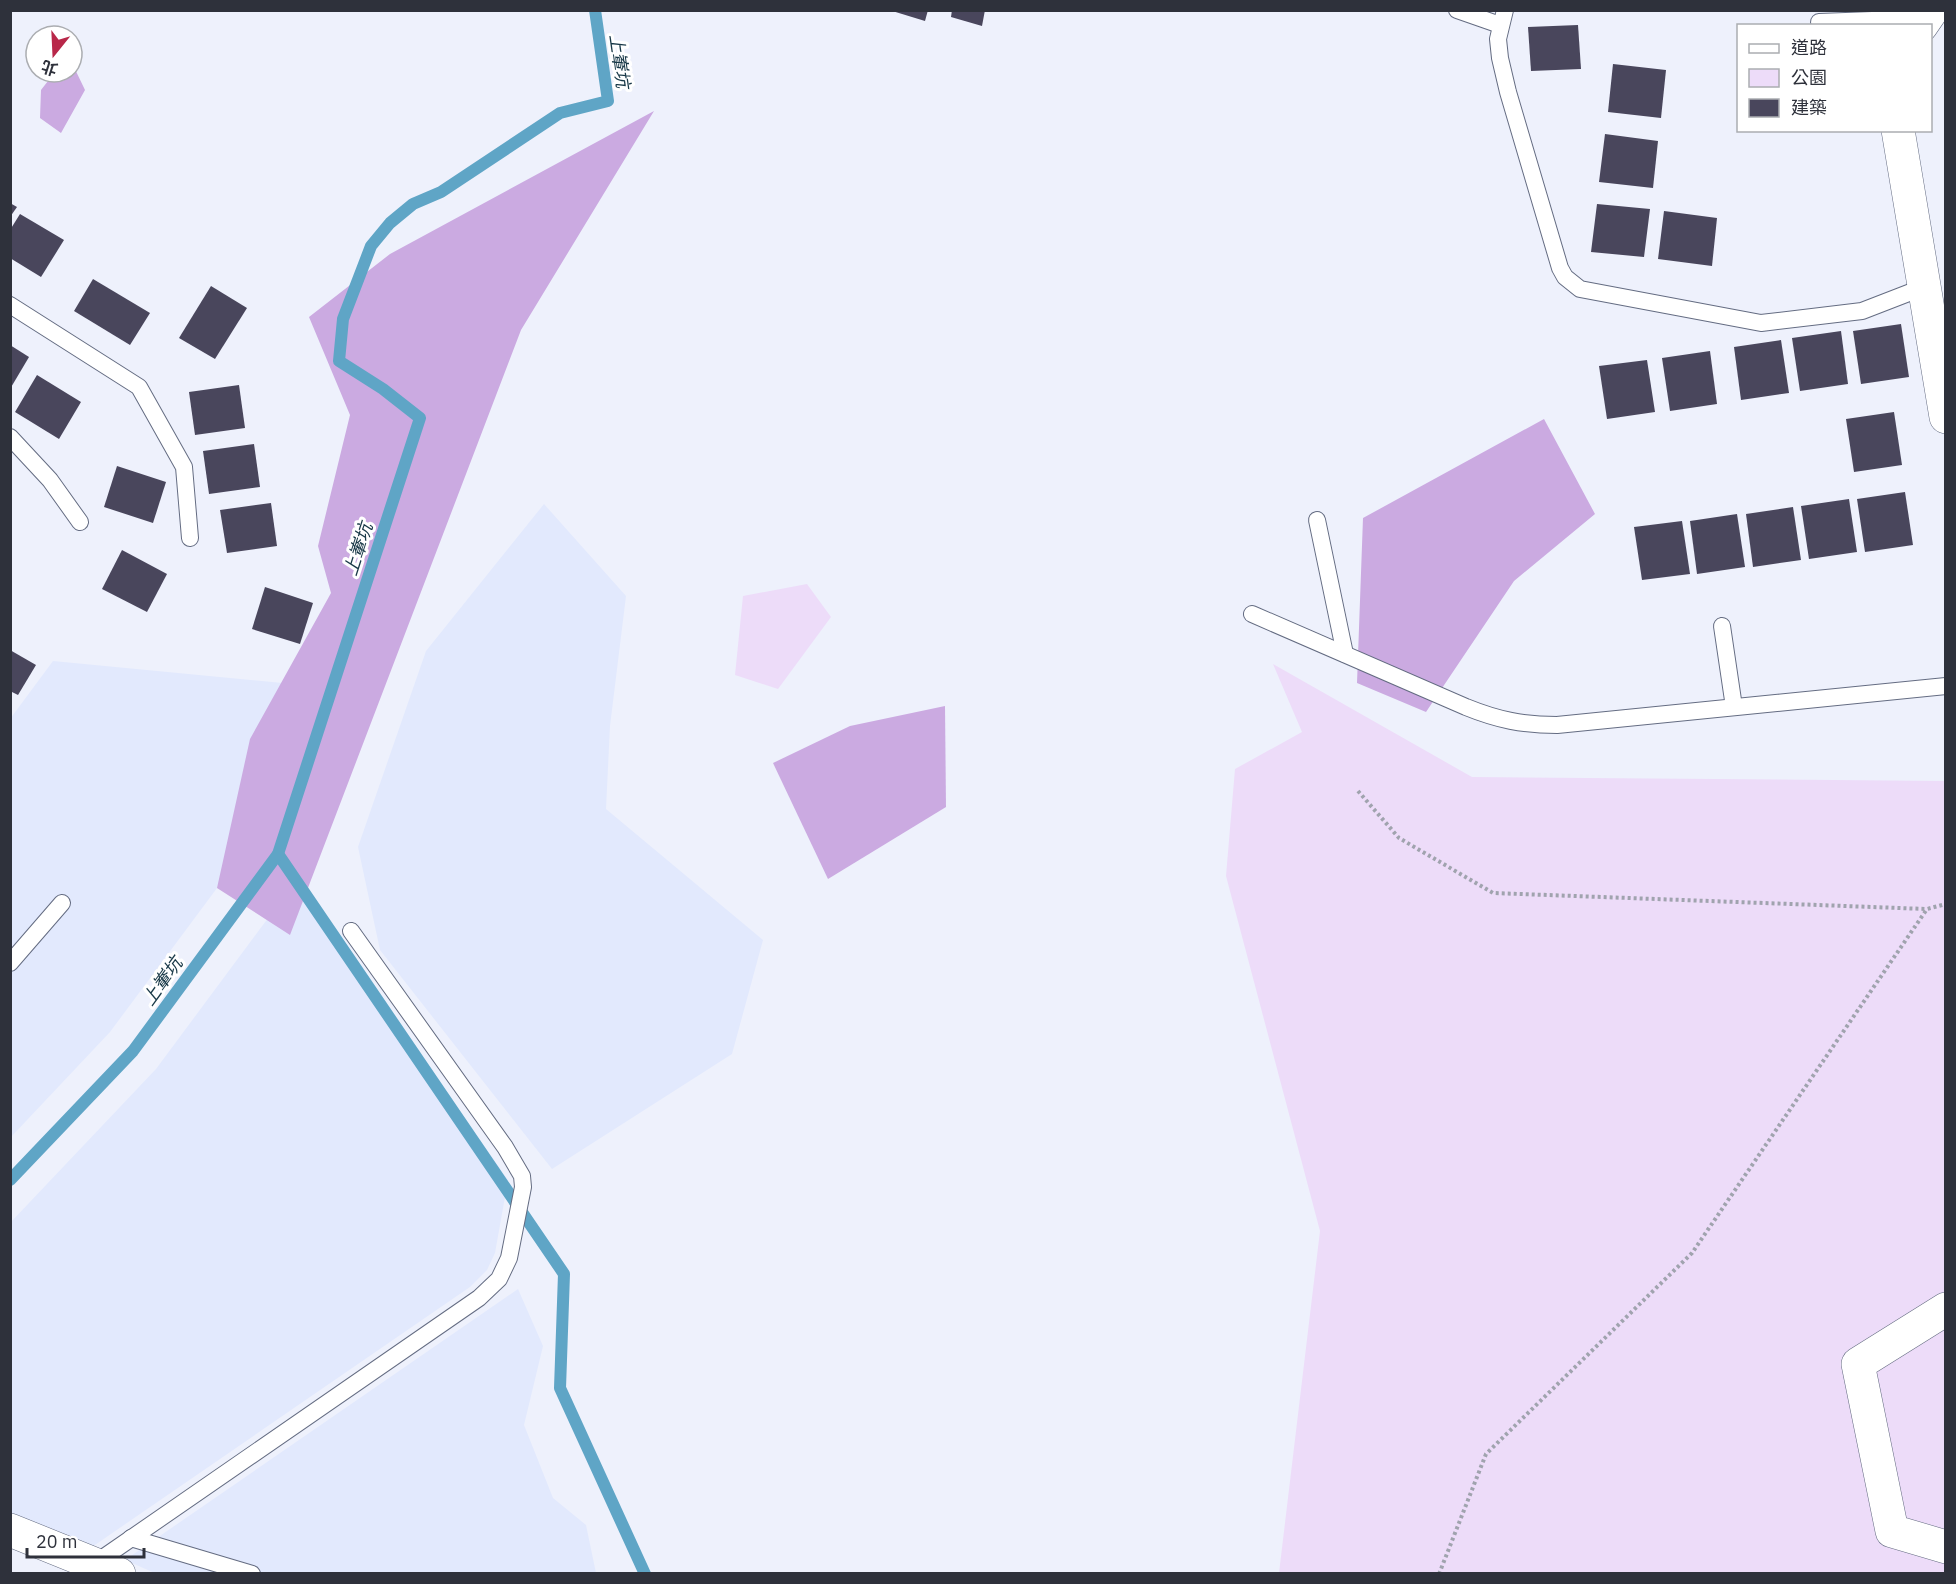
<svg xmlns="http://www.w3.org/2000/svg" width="1956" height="1584" viewBox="0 0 1956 1584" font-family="'IBM Plex Sans','Noto Sans TC',sans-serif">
<rect width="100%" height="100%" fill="#eef1fc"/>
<g fill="#e2e9fd">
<polygon points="544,504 626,596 610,726 606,809 763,940 732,1054 552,1169 380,950 358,847 426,651"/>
<polygon points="53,661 303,685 252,841 110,1032 11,1137 10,719"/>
<polygon points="297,879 508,1180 495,1253 487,1270 470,1287 92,1547 11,1514 10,1223 156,1069"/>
<polygon points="518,1289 543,1346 524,1425 553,1498 586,1525 596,1573 157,1574 125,1560"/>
</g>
<g fill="#eddcf9">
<polygon points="807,584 831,617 778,689 735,675 743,596"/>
<polygon points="1273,664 1472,777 1945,781 1945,1573 1279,1573 1320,1231 1226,876 1235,769 1302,732"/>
</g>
<g fill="#cbaae1">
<polygon points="72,63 85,90 61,133 40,118 41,90 55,72 72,72"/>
<polygon points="654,111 521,330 290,935 217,888 250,739 331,593 318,546 350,415 309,317 390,254"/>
<polygon points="1544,419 1595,514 1514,581 1426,712 1357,683 1363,518"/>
<polygon points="945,706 946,807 828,879 773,763 850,726"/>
</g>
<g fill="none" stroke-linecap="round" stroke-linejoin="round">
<g stroke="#5fa5c6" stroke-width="12">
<polyline points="278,854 564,1274 560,1388 645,1574"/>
<polyline points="10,1180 133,1051 278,854 420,418 383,389 339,361 343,319 371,246 390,223 413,204 441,192 560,113 608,101 595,10"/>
</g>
</g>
<g fill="#49465c">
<polygon points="889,10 928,10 925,21"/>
<polygon points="952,10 985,10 982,26 951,17"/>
<polygon points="1578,25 1581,69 1531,71 1528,27"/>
<polygon points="1613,64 1666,70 1661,118 1608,112"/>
<polygon points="1605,134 1658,141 1653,188 1599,182"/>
<polygon points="10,203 17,207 10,217"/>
<polygon points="1597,204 1650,209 1644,257 1591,252"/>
<polygon points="1664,211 1717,218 1712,266 1658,259"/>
<polygon points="20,214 64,240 41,277 10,258 10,230"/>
<polygon points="93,279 150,313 130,345 74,311"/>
<polygon points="211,286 247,308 215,359 179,338"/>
<polygon points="1901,324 1909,377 1861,384 1853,331"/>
<polygon points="1841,331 1848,384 1800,391 1792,338"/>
<polygon points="1781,340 1789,393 1741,400 1734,347"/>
<polygon points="10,345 29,357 10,389"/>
<polygon points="1710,351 1717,404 1670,411 1662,358"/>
<polygon points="1647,360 1655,412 1607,419 1599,366"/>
<polygon points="37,375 81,402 59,439 15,412"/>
<polygon points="239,385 245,428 195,435 189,392"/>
<polygon points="1894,412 1902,465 1854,472 1846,419"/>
<polygon points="254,444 260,487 209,494 203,451"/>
<polygon points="117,466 166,482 153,523 104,507"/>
<polygon points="1905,492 1913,545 1865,552 1857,499"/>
<polygon points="1849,499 1857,552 1809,559 1801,506"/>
<polygon points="271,503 277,546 227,553 220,510"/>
<polygon points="1793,507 1801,560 1753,567 1746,514"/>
<polygon points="1737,514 1745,567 1697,574 1690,521"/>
<polygon points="1682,521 1690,574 1642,580 1634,527"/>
<polygon points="122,550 167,574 147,612 102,589"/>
<polygon points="265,587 313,603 300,644 252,629"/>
<polygon points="10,650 36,665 18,695 10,691"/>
</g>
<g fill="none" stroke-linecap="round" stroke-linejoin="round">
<defs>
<g id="lane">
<polyline points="1457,10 1500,25"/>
<polyline points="1505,10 1498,39 1500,58 1508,92 1560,268 1565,277 1580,289 1761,323 1862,311 1924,287"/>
<polyline points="1819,22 1926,18"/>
<polyline points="10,305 139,387 184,467 190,538"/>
<polyline points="10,437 50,480 80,522"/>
<polyline points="1317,520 1345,654"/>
<path d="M 1252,614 L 1466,707 C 1498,720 1523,725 1557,725 L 1946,686"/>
<polyline points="1722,626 1734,707"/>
<polyline points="10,963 62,903"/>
<polyline points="131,1538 252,1574"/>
<polyline points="94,1564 479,1298 499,1279 509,1258 523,1187 522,1176 505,1147 351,931"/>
</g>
<g id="street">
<polyline points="1921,26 1932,10"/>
<polyline points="1898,130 1946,417"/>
<polyline points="1946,1309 1858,1364 1892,1531 1946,1547"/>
<polyline points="10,1530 119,1574"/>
</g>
</defs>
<use href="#lane" stroke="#646c82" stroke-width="18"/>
<use href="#street" stroke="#646c82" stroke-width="34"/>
<g stroke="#a0a3ae" stroke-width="4" stroke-dasharray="3 3" stroke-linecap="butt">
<polyline points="1358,791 1399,838 1493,893 1926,909"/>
<polyline points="1439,1574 1486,1454 1692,1253 1927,909 1946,904"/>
</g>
<use href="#lane" stroke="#fff" stroke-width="16"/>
<use href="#street" stroke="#fff" stroke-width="33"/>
</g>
<g text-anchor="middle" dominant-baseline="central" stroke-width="6" stroke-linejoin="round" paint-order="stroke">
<g font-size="18" font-style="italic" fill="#183847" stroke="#fff">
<text transform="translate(620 61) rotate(82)">上輋坑</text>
<text transform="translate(358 549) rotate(-72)">上輋坑</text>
<text transform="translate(162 981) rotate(-54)">上輋坑</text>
</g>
</g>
<rect width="1956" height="1584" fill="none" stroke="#2e313b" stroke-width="24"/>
<rect x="1737" y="24" width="195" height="108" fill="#ffffff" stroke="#abadb1" stroke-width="1.5"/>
<rect x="1749" y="44" width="30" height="9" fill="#ffffff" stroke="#abadb1" stroke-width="1.5"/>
<text x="1791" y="54" font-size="18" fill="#2e313b">道路</text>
<rect x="1749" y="69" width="30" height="18" fill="#eddcf9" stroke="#abadb1" stroke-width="1.5"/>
<text x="1791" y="84" font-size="18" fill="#2e313b">公園</text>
<rect x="1749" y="99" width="30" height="18" fill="#49465c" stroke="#abadb1" stroke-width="1.5"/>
<text x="1791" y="114" font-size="18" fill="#2e313b">建築</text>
<g transform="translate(54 54) rotate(198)"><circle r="28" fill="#ffffff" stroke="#abadb1" stroke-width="1.5"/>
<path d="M0-4.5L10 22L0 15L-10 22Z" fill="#b82749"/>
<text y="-9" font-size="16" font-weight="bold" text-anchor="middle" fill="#2e313b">北</text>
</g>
<path d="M27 1548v9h117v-9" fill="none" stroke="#2e313b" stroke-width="3"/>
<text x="36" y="1548" font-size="18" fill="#2e313b" stroke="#ffffff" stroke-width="4.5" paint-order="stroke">20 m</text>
</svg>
